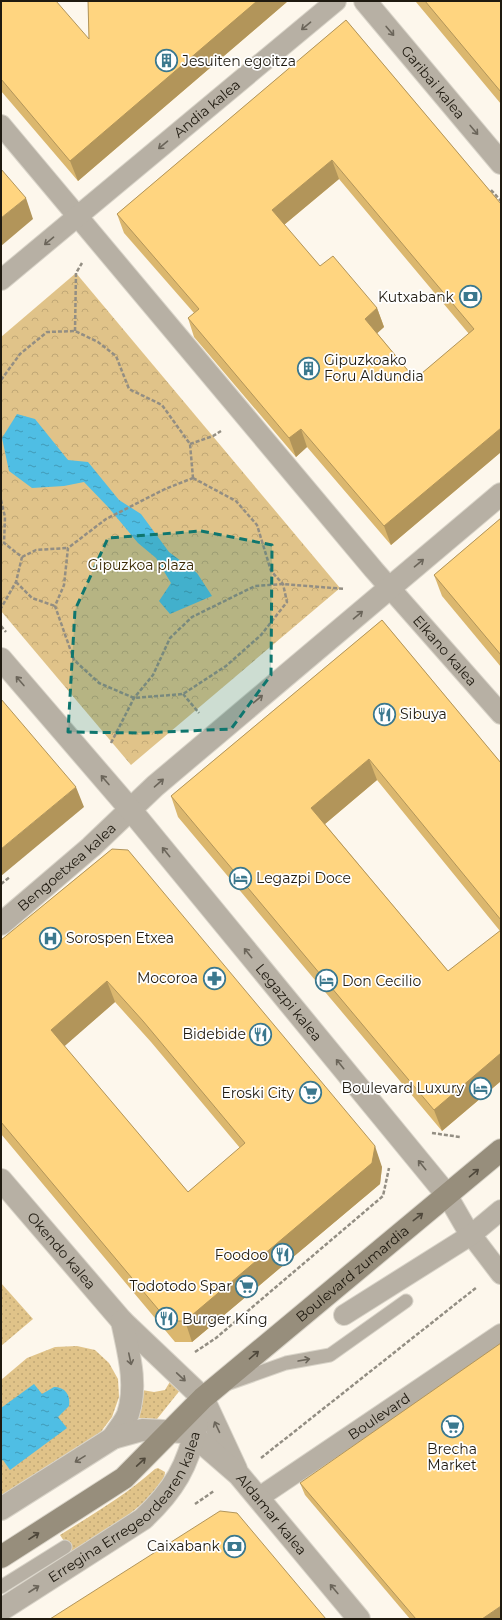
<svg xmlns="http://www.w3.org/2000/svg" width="502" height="1620" viewBox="0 0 502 1620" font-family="Montserrat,sans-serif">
<defs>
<pattern id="grass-dots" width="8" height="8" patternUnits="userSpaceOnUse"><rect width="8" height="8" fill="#e0c389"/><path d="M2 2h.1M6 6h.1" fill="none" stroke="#c0a775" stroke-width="1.8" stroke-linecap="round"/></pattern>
<pattern id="park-crowns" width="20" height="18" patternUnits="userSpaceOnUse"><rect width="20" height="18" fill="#e0c389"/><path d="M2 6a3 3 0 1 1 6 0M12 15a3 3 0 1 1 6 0" fill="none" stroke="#c0a775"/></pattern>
<pattern id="water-ripples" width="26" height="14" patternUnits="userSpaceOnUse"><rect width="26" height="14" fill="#4fbee4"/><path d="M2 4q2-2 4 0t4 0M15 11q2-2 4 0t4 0" fill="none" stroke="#419ab7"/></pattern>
</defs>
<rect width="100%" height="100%" fill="#fdf7ec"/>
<g fill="url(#grass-dots)">
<polygon points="1,1283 33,1319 1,1346"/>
<polygon points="77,1346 95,1350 109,1363 118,1379 119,1397 112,1417 97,1437 1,1499 1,1380 27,1358 55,1347"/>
<polygon points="171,1380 181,1389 157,1419 139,1418 142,1390 154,1392 165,1390"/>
<path d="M 158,1468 L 165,1472 C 165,1496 92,1540 72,1553 L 60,1535 C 93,1514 126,1495 155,1469 Z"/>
</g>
<polygon fill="url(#park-crowns)" points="76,273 340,588 131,765 1,611 1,337"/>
<g fill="url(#water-ripples)">
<polygon points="17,414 35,419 68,460 88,462 119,500 141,514 169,552 197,573 212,596 170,614 159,601 171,583 156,558 138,543 108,507 84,482 64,486 32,488 9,471 2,438"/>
<path d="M 34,1384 L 42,1394 L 54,1387 C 65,1387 71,1395 69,1406 L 58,1417 L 67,1428 L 10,1470 L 3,1460 L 1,1461 L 1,1408 Z"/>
</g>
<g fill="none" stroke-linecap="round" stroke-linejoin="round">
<defs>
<g id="service">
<polyline points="227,1384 286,1363 330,1355 406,1301"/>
<polyline points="1,1587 65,1547"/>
</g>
<g id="pedestrian">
<path id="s1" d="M 1,125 L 374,570 L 501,714"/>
<path id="s2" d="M 1,280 L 336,1"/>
<polyline points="447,1195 466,1228 501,1274"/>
<polyline points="344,1315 471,1235 501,1210"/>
<path id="s3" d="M 258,1498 L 501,1334"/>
</g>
<g id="minor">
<path id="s4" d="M 365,1 L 501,163"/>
<path id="s5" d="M 1,924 L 91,847 L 155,786 L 501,494"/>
<path id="s6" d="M 1,1180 L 122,1321 L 203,1398 L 236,1469"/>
<path d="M 113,1438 C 117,1431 125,1422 128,1414 C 138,1384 128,1351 122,1321"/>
<path id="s7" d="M 1,1509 L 113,1438 L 142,1430 L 183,1432 L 194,1436 L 239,1475 L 359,1619"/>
<path id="s8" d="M 1,1610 L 143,1519 C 174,1490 188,1466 197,1424"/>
</g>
<g id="tertiary">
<path id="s9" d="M 1,659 L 130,809 L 447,1195"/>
</g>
<g id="secondary">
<path id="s10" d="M 1,1557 L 124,1478 L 203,1398 L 501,1150"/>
</g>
</defs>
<use href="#service" stroke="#d9d4c9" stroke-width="15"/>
<use href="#pedestrian" stroke="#d9d4c9" stroke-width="22"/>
<use href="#minor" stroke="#d9d4c9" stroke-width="24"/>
<use href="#tertiary" stroke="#d9d4c9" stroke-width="24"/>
<use href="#secondary" stroke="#d9d4c9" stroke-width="24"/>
<g stroke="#938e83" stroke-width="2.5" stroke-dasharray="4 2" stroke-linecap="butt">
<polyline points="491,190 501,201"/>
<polyline points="75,331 76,273 82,263"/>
<polyline points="1,380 20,354 47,332 75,331 98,342 116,356 129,389 162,405 190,444 193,478"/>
<polyline points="190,444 213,436 221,431"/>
<polygon points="193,478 236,501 257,525 271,571 283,584 287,602 261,635 226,666 183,694 134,698 99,683 74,660 55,606 64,585 68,548 106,519 165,489"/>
<polyline points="1,500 5,517 4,543 22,557 16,582 1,608"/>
<polyline points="22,557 36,550 68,548"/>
<polyline points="16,582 32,598 55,606"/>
<polyline points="1,626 6,632"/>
<polyline points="183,694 199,713"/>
<polyline points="111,743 134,698 153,675 170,638 192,617 255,586 283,584 345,589"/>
<polyline points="1,884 10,877"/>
<polyline points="432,1133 460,1137"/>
<polyline points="195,1352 216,1338 383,1196 389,1168"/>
<polyline points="261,1458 477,1287"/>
<polyline points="195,1504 214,1491"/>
</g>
<use href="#service" stroke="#b7b0a4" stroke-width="13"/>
<use href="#pedestrian" stroke="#b7b0a4" stroke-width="20"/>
<use href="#minor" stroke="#b7b0a4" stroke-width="22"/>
<use href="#tertiary" stroke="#b7b0a4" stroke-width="22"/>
<use href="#secondary" stroke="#978e7c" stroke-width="22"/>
</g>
<g fill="#dbb76e" fill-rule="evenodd">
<polygon points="1,1 89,39 88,1 288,1 78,181 1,91"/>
<polygon points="415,1 501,1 501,104 416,2"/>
<path d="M 346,20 L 501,204 L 501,452 L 391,545 L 307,447 L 296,457 L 194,337 L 188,318 L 194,313 L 124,233 L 117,214 ZM 339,179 L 469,334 L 415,379 L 377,333 L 384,327 L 377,308 L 320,266 L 284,225 Z"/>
<polygon points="501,518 501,667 442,596 434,575"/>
<path d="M 382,620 L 501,763 L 501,1081 L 442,1131 L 178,817 L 171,796 ZM 377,780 L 500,931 L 448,971 L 325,824 Z"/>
<path d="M 112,849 L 382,1167 L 380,1184 L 192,1342 L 175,1342 L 1,1134 L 1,940 ZM 115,1002 L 151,1042 L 240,1148 L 188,1192 L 64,1046 Z"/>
<polygon points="300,1483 501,1619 410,1619 305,1495"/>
</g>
<g fill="#b2955a">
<polygon points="257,1 288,1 78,181 70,161"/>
<polygon points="332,160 339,179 279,229 272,210"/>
<polygon points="26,198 33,219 1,246 1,218"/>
<polygon points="377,308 384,327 372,338 365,319"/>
<polygon points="501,428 501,452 391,545 384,526"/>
<polygon points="301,429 307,447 296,457 289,438"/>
<polygon points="369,759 377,780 319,829 311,808"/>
<polygon points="76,787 84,807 1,876 1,849"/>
<polygon points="107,981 115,1002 59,1051 51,1030"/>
<polygon points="501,1053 501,1081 442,1131 434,1110"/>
<polygon points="375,1146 382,1167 380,1184 192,1342 185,1321"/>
<polygon points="501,1606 501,1619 482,1619"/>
</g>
<g fill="#ffd580" stroke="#b2955a" fill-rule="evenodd">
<polygon points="1,1 56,1 89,39 88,1 257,1 70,161 1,79"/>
<polygon points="425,1 501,1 501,92"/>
<path d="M 346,20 L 501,204 L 501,428 L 384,526 L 301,429 L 289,438 L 188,318 L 199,309 L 117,214 ZM 332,160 L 474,329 L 415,379 L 365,319 L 377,308 L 333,256 L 320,266 L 272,210 Z"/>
<polygon points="1,169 26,198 1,218"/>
<polygon points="501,518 501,655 434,575"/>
<polygon points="382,620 501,763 501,920 369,759 311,808 448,971 501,930 501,1053 434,1110 171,796"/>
<polygon points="1,699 76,787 1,849"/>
<path d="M 112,849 L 128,850 L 375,1146 L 372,1163 L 185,1321 L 168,1321 L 1,1122 L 1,940 ZM 107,981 L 143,1021 L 245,1143 L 188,1192 L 51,1030 Z"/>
<polygon points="501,1343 501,1606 482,1619 416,1619 300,1483"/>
<polygon points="220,1511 237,1513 326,1619 50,1619"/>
</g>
<defs><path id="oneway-shaft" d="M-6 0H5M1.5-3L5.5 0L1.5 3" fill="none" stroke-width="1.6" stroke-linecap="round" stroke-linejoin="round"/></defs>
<g stroke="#6b655a">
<use href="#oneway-shaft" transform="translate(306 26) rotate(140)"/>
<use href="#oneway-shaft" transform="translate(390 31) rotate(50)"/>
<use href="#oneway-shaft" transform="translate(474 130) rotate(50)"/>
<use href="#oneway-shaft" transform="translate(163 145) rotate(140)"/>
<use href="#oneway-shaft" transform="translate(49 241) rotate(140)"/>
<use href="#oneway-shaft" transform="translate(419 563) rotate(-40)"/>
<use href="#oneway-shaft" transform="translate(358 615) rotate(-40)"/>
<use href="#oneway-shaft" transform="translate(20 681) rotate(-131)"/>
<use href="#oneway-shaft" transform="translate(258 699) rotate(-40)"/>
<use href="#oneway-shaft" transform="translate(105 780) rotate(-131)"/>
<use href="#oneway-shaft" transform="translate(159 783) rotate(-41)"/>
<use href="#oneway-shaft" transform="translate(166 852) rotate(-129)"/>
<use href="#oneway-shaft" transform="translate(248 953) rotate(-129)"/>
<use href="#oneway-shaft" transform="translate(340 1064) rotate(-129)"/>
<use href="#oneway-shaft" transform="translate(422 1165) rotate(-129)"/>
<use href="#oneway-shaft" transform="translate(130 1359) rotate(78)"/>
<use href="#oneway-shaft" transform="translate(304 1360) rotate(-10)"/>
<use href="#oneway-shaft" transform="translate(181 1377) rotate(43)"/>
<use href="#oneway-shaft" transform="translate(217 1427) rotate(-115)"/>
<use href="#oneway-shaft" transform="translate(80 1459) rotate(148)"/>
<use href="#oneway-shaft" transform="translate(34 1589) rotate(-33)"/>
<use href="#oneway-shaft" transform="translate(334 1589) rotate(-130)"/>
</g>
<g stroke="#4f483b">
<use href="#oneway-shaft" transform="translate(474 1173) rotate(-40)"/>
<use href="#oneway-shaft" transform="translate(418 1217) rotate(-38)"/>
<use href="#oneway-shaft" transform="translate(254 1355) rotate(-40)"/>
<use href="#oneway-shaft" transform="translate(141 1462) rotate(-43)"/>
<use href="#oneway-shaft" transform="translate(34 1536) rotate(-33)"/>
</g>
<path fill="#0f766e" fill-opacity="0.2" stroke="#0f766e" stroke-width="3" stroke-dasharray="8 5" stroke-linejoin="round" d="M 201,531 L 272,545 L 271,675 L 231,729 L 142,733 L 68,732 L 75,610 L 108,538 Z"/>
<defs>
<symbol id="building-ring" viewBox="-11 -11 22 22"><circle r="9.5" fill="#fff" stroke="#3b788e" stroke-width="1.5"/><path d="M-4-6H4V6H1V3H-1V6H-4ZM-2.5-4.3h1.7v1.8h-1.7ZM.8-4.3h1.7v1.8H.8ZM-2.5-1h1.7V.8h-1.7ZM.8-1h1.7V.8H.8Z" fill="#3b788e"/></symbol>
<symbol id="bank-ring" viewBox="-11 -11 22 22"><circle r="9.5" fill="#fff" stroke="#3b788e" stroke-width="1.5"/><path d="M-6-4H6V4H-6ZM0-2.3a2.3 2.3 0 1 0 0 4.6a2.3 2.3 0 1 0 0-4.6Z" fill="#3b788e"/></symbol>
<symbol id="restaurant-ring" viewBox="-11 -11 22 22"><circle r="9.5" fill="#fff" stroke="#3b788e" stroke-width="1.5"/><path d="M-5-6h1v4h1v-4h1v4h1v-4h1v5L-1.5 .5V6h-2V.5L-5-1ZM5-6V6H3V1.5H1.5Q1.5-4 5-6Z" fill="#3b788e"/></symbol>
<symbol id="hotel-ring" viewBox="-11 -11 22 22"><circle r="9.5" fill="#fff" stroke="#3b788e" stroke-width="1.5"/><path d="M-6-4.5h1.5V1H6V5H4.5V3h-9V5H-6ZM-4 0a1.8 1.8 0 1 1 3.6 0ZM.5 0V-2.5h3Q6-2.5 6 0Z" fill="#3b788e"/></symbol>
<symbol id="hospital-ring" viewBox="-11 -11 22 22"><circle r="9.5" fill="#fff" stroke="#3b788e" stroke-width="1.5"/><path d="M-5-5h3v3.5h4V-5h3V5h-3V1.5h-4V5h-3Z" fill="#3b788e"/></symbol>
<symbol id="pharmacy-ring" viewBox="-11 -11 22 22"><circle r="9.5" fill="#fff" stroke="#3b788e" stroke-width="1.5"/><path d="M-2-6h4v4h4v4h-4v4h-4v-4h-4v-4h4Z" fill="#3b788e"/></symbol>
<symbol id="supermarket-ring" viewBox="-11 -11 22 22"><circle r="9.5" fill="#fff" stroke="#3b788e" stroke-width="1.5"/><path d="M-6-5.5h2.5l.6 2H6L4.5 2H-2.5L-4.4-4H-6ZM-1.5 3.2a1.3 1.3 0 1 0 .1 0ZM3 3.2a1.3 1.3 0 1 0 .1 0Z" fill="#3b788e"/></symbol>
</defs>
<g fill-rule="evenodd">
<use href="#building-ring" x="154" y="48" width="25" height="25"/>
<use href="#bank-ring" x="458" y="284" width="25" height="25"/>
<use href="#building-ring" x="296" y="356" width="25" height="25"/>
<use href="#restaurant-ring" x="372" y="702" width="25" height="25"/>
<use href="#hotel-ring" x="228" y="866" width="25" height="25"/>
<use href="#hospital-ring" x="38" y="926" width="25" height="25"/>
<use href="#pharmacy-ring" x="202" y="966" width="25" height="25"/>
<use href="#hotel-ring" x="314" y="968" width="25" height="25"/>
<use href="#restaurant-ring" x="248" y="1022" width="25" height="25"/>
<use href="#hotel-ring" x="468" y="1076" width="25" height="25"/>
<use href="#supermarket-ring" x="298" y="1080" width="25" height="25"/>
<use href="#restaurant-ring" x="270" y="1242" width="25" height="25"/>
<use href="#supermarket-ring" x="234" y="1274" width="25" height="25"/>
<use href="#restaurant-ring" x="154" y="1306" width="25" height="25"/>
<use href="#supermarket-ring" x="440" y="1414" width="25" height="25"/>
<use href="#bank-ring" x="222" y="1534" width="25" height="25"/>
</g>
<g text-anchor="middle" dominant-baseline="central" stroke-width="3.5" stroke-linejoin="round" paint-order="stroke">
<g font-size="14" fill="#1f1a10" stroke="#fff" text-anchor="end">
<text x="182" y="61" text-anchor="start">Jesuiten egoitza</text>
<text x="454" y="297">Kutxabank</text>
<text x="324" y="360" text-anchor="start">Gipuzkoako<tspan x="324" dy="16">Foru Aldundia</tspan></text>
<text x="400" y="714" text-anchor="start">Sibuya</text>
<text x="256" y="878" text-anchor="start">Legazpi Doce</text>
<text x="66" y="938" text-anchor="start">Sorospen Etxea</text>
<text x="198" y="978">Mocoroa</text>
<text x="342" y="981" text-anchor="start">Don Cecilio</text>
<text x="246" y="1034">Bidebide</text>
<text x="464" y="1088">Boulevard Luxury</text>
<text x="294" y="1093">Eroski City</text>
<text x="268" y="1255">Foodoo</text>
<text x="232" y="1286">Todotodo Spar</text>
<text x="182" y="1319" text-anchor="start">Burger King</text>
<text x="452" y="1449" text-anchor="middle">Brecha<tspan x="452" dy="16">Market</tspan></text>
<text x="220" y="1546">Caixabank</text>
</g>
<g font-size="14" fill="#1f1a10" stroke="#fff">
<text stroke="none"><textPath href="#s4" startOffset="106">Garibai kalea</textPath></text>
<text stroke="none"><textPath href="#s2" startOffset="268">Andia kalea</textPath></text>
<text stroke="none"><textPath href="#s1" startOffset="688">Elkano kalea</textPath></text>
<text stroke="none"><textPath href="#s5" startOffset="87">Bengoetxea kalea</textPath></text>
<text stroke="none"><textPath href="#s9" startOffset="448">Legazpi kalea</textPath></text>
<text stroke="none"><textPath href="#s6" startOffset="93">Okendo kalea</textPath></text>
<text stroke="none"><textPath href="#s10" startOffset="453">Boulevard zumardia</textPath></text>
<text stroke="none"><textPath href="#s3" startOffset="146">Boulevard</textPath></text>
<text stroke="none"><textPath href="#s8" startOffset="165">Erregina Erregeordearen kalea</textPath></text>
<text stroke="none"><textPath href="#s7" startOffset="326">Aldamar kalea</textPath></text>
</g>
<g font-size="14" fill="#3a2903" stroke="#fff">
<text x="141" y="565">Gipuzkoa plaza</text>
</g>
</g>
<rect width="502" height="1620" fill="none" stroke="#1f1a10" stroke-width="4"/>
</svg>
